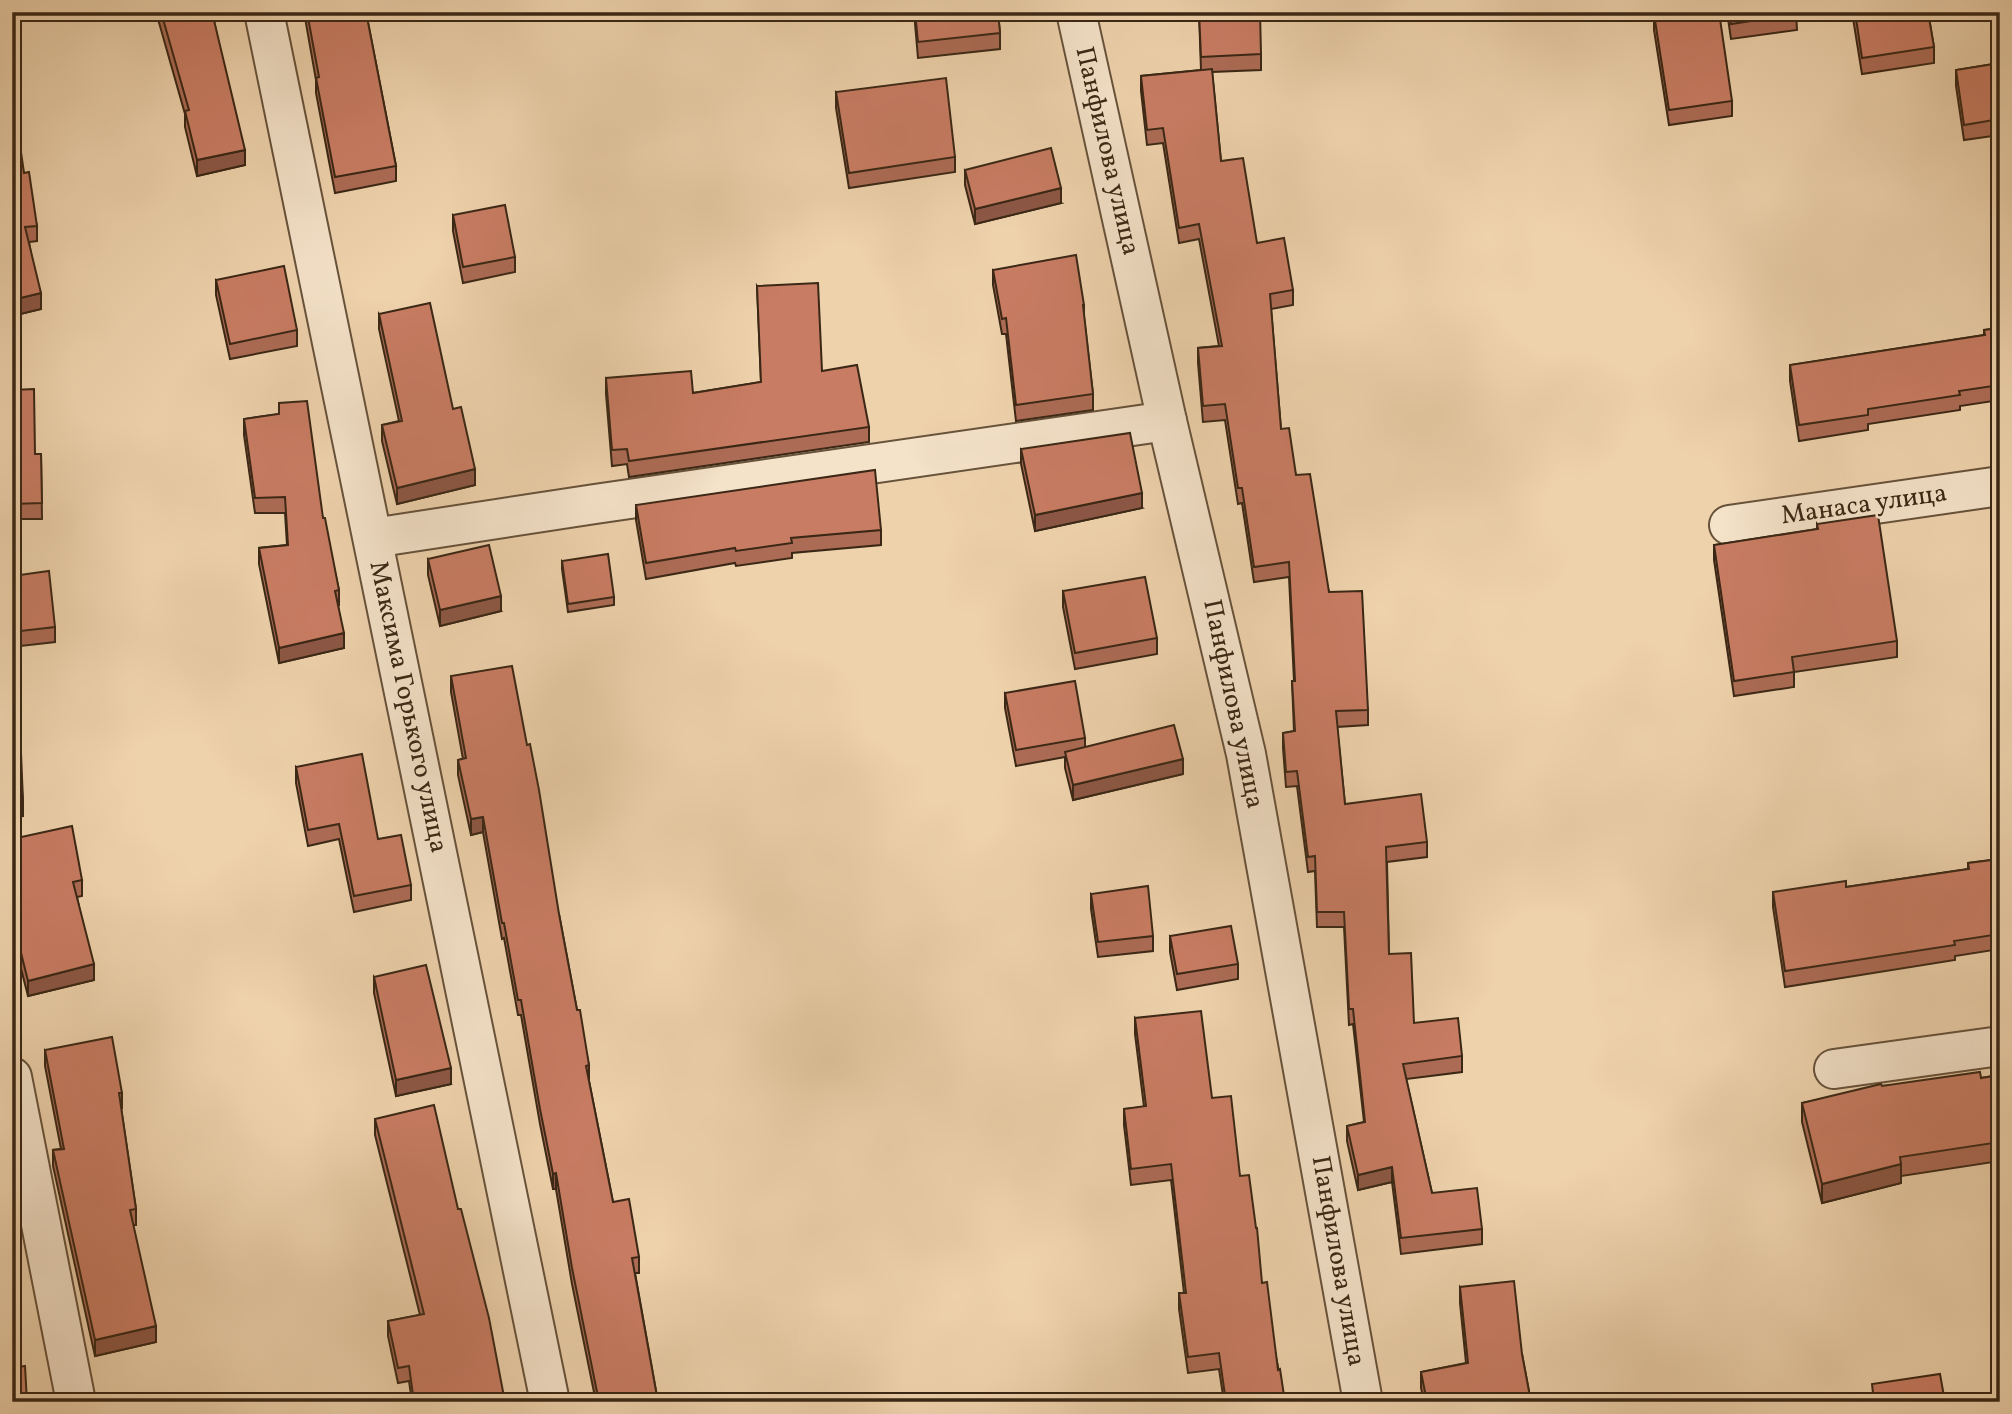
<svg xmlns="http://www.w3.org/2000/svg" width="2012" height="1414" viewBox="0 0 2012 1414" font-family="Vollkorn,serif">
<rect width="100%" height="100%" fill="#eed2ac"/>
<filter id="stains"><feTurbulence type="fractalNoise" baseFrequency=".00286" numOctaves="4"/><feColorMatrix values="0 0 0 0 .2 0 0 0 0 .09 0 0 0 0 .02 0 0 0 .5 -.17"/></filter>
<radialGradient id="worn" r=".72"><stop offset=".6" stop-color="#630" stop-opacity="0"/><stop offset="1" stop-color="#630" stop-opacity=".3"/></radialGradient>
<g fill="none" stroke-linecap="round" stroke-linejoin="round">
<defs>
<g id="street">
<polyline points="264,12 550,1402"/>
<polyline points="1076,12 1167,421 1246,754 1363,1402"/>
<polyline points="1729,525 2000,486"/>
<polyline points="373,538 595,504 1167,421"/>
<polyline points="1834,1069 2000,1046"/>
<polyline points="12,1077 76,1402"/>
</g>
</defs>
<use href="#street" stroke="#67523b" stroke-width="42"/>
<use href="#street" stroke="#f4e2c9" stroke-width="38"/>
</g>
<g fill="#ac6b55" stroke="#3a2715" stroke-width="2">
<polygon points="156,12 212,12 245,165 197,176 185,127 185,114"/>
<polygon points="304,12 366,12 396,166 396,181 335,193 316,93 316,80"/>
<polygon points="914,12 998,12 1000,33 1000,49 918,58"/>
<polygon points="1199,12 1261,54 1261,70 1212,72 1221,161 1257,243 1293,290 1293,305 1271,309 1281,429 1296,475 1329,592 1368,710 1368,725 1337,727 1345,804 1427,842 1427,857 1387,862 1389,954 1414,1023 1462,1056 1462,1072 1406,1079 1432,1193 1482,1229 1482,1244 1401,1254 1392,1182 1358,1190 1347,1141 1347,1126 1364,1122 1353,1024 1349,1025 1344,927 1317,927 1315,871 1308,872 1297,786 1286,787 1283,748 1283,733 1294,731 1292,681 1294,681 1289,577 1254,582 1242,503 1238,504 1225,420 1203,422 1198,363 1198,348 1219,346 1199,239 1179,243 1163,143 1147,145 1141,91 1141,76 1201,70"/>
<polygon points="1727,12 1796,12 1797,30 1731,39"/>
<polygon points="1852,12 1928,12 1934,47 1934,63 1862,74"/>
<polygon points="1654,14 1732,101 1732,116 1669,125 1654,30"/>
<polygon points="2000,63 2000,135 1964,140 1956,86 1956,70"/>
<polygon points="836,92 955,157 955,172 849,188 836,108"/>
<polygon points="965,170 1061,203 975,224 965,185"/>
<polygon points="24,173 37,226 37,241 29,242 41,309 12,316"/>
<polygon points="453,215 515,257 515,272 463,283 453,231"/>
<polygon points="993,270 1084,305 1084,317 1093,394 1093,410 1016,421 1006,334 1002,334 993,285"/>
<polygon points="216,280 297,330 297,346 230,359 216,295"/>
<polygon points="757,286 822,371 869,427 869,442 629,477 627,464 612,466 606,394 606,378 693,393 761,382"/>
<polygon points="379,314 453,409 475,485 397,504 382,441 382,425 399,421 379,329"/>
<polygon points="2000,328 2000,400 1960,406 1960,410 1868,424 1868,430 1799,441 1790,381 1790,365 1984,335 1984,330"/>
<polygon points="12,390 35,454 41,454 42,519 12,519"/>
<polygon points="279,403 323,518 339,590 339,605 338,605 344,648 279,663 259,564 259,548 287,545 285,513 255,513 244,435 244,419 279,414"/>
<polygon points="1021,449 1142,508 1035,531 1021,464"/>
<polygon points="636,505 881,530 881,545 792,553 792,558 736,566 735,563 646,579 636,520"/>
<polygon points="1817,524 1897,641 1897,657 1794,672 1794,687 1734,696 1714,560 1714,545 1817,529"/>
<polygon points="428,559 501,611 440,626 428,575"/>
<polygon points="562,561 614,597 614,605 568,612 562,569"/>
<polygon points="12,576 55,627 55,642 12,647"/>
<polygon points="1063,591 1157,638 1157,654 1075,669 1063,607"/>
<polygon points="451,676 559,914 577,1010 589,1065 589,1081 613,1202 639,1257 639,1273 635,1273 658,1402 596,1402 572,1284 556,1189 553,1189 540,1124 521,1015 518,1015 504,938 502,939 483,832 471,835 458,775 458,760 463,759 451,692"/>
<polygon points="12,681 23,801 23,816 12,817"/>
<polygon points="1005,693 1085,738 1085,748 1183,774 1073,800 1065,768 1065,757 1016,766 1005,708"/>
<polygon points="296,767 378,839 411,885 411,900 354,912 339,839 308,846 296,783"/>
<polygon points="12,839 82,880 82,896 77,897 94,980 28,996 16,949 12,949"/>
<polygon points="2000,859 2000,949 1955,956 1955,960 1785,987 1773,907 1773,892 1846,887 1968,869 1968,863"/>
<polygon points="1091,894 1153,936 1153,951 1098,957 1091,909"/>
<polygon points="1170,936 1238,964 1238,979 1177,990 1170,952"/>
<polygon points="374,977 451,1084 396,1096 374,993"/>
<polygon points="1135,1018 1212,1098 1240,1176 1285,1402 1224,1402 1219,1369 1188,1373 1179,1309 1179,1293 1184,1293 1171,1180 1131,1185 1124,1125 1124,1109 1144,1107 1135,1034"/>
<polygon points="45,1050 122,1093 122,1108 121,1108 136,1209 136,1225 133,1225 156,1342 95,1356 53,1166 53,1150 61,1149 45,1066"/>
<polygon points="2000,1075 2000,1161 1901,1176 1901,1183 1822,1203 1802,1122 1802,1103 1882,1086 1981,1078"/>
<polygon points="375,1119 505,1402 412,1402 409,1381 398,1383 388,1336 388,1321 420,1315 375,1135"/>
<polygon points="12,1176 21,1280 21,1295 12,1296"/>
<polygon points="1460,1287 1522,1354 1531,1402 1424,1402 1421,1388 1421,1372 1466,1363 1460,1303"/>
</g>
<g fill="#8c5745" stroke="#3a2715" stroke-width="2">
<polygon points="245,150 245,165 197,176 197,160"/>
<polygon points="1061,188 1061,203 975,224 975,209"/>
<polygon points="41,293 41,309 12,316 12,300"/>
<polygon points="475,469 475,485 397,504 397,488"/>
<polygon points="1142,493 1142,508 1035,531 1035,515"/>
<polygon points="501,596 501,611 440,626 440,610"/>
<polygon points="344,633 344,648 279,663 279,648"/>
<polygon points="1183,759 1183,774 1073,800 1073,785"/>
<polygon points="483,817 483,832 471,835 471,819"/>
<polygon points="94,964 94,980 28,996 28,981"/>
<polygon points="451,1068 451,1084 396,1096 396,1080"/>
<polygon points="1901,1164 1901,1183 1822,1203 1822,1184"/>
<polygon points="1392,1167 1392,1182 1358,1190 1358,1175"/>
<polygon points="556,1173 556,1189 553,1189 553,1174"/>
<polygon points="156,1326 156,1342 95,1356 95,1340"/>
</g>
<g fill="#c87c63" stroke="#3a2715" stroke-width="2">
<polygon points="161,12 212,12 245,150 197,160 185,111 189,110"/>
<polygon points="307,12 366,12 396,166 335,177 316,78 319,77"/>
<polygon points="915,12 998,12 1000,33 918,42"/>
<polygon points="1199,12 1260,12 1261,54 1201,57"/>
<polygon points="1666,12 1719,12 1732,101 1669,110 1654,14"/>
<polygon points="1729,12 1796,12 1797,14 1731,24"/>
<polygon points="1855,12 1928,12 1934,47 1862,58"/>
<polygon points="2000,63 2000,119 1964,125 1956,70"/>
<polygon points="1212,69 1221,161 1243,158 1257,243 1284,238 1293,290 1270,294 1281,429 1289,428 1296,475 1310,474 1329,592 1362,591 1368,710 1336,711 1345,804 1421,794 1427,842 1386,847 1389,954 1411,953 1414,1023 1458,1018 1462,1056 1403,1064 1432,1193 1477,1188 1482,1229 1401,1238 1392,1167 1358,1175 1347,1126 1365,1122 1353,1009 1349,1009 1344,912 1317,912 1315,856 1308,857 1297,771 1286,772 1283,733 1295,731 1292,681 1295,681 1289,562 1254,567 1242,488 1238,488 1225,404 1203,406 1198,348 1222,346 1199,224 1179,228 1163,128 1147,130 1141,76"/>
<polygon points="946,78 955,157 849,173 836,92"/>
<polygon points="12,97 13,97 24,173 29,172 37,226 25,227 41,293 12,300"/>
<polygon points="1051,148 1061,188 975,209 965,170"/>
<polygon points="505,205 515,257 463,267 453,215"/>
<polygon points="1076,255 1084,305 1083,305 1093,394 1016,405 1006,318 1002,319 993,270"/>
<polygon points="284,266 297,330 230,344 216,280"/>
<polygon points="818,283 822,371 857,365 869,427 629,461 627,449 612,450 606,378 691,371 693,393 761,382 757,286"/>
<polygon points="430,303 453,409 461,407 475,469 397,488 382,425 402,421 379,314"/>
<polygon points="2000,328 2000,385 1959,391 1960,395 1868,409 1868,415 1799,425 1790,365 1985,335 1984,330"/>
<polygon points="34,389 35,454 41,454 42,503 12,504 12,390"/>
<polygon points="307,401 323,518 325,518 339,590 335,591 344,633 279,648 259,548 288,545 285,497 255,498 244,419 279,414 279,403"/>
<polygon points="1130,433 1142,493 1035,515 1021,449"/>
<polygon points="875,470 881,530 791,538 792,543 736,551 735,548 646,563 636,505"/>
<polygon points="1878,515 1897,641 1792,657 1794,672 1734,681 1714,545 1818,529 1817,524"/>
<polygon points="489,545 501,596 440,610 428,559"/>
<polygon points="608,554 614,597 568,604 562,561"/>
<polygon points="49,571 55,627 12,632 12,576"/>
<polygon points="1145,577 1157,638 1075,653 1063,591"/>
<polygon points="512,666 527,745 530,744 539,790 559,914 577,1010 580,1010 589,1065 586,1066 613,1202 629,1199 639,1257 632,1258 658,1402 599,1402 572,1268 556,1173 553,1174 540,1109 521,1000 518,1000 504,923 502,923 483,817 471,819 458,760 466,758 451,676"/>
<polygon points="12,681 18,681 23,801 12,801"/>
<polygon points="1075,681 1085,738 1016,750 1005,693"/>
<polygon points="1174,725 1183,759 1073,785 1065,752"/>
<polygon points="362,754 378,839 401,835 411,885 354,896 339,824 308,830 296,767"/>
<polygon points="72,826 82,880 73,882 94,964 28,981 16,933 12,934 12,839"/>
<polygon points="2000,859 2000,934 1954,941 1955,945 1785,971 1773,892 1846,881 1846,887 1969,869 1968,863"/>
<polygon points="1148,886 1153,936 1098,942 1091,894"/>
<polygon points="1231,926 1238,964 1177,974 1170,936"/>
<polygon points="426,965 451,1068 396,1080 374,977"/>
<polygon points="1201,1011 1212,1098 1231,1096 1240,1176 1249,1175 1256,1228 1257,1228 1262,1283 1267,1282 1278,1370 1280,1369 1285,1402 1226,1402 1219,1353 1188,1357 1179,1293 1186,1293 1171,1164 1131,1169 1124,1109 1146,1106 1135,1018"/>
<polygon points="112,1037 122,1093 119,1093 136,1209 130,1210 156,1326 95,1340 53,1150 64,1149 45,1050"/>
<polygon points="1980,1072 1981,1078 2000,1075 2000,1142 1900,1157 1901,1164 1822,1184 1802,1103 1881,1084 1882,1086"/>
<polygon points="434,1105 458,1209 461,1209 489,1318 505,1402 414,1402 409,1366 398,1368 388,1321 424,1314 375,1119"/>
<polygon points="12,1176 17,1201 21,1280 12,1281"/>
<polygon points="1514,1281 1522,1354 1531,1402 1427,1402 1421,1372 1468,1363 1460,1287"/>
<polygon points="25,1366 27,1402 12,1402 12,1368"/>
<polygon points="1940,1374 1945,1402 1874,1402 1872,1384"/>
</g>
<g text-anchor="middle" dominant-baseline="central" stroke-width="5" stroke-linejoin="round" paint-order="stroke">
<g font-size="26" fill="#3a2715" stroke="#f4e2c9">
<text transform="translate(1107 151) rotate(77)">Панфилова улица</text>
<text transform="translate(1864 505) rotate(-8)">Манаса улица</text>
<text transform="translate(1233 704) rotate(78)">Панфилова улица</text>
<text transform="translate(408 707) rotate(78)">Максима Горького улица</text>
<text transform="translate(1338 1261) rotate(80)">Панфилова улица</text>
</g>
</g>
<rect width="2012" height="1414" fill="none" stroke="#eed2ac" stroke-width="42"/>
<rect x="14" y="14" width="1984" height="1386" fill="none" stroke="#3a2715" stroke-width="3.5"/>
<rect x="21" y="21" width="1970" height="1372" fill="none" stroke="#3a2715" stroke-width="2"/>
<rect width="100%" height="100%" filter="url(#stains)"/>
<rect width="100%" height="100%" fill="url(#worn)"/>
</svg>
